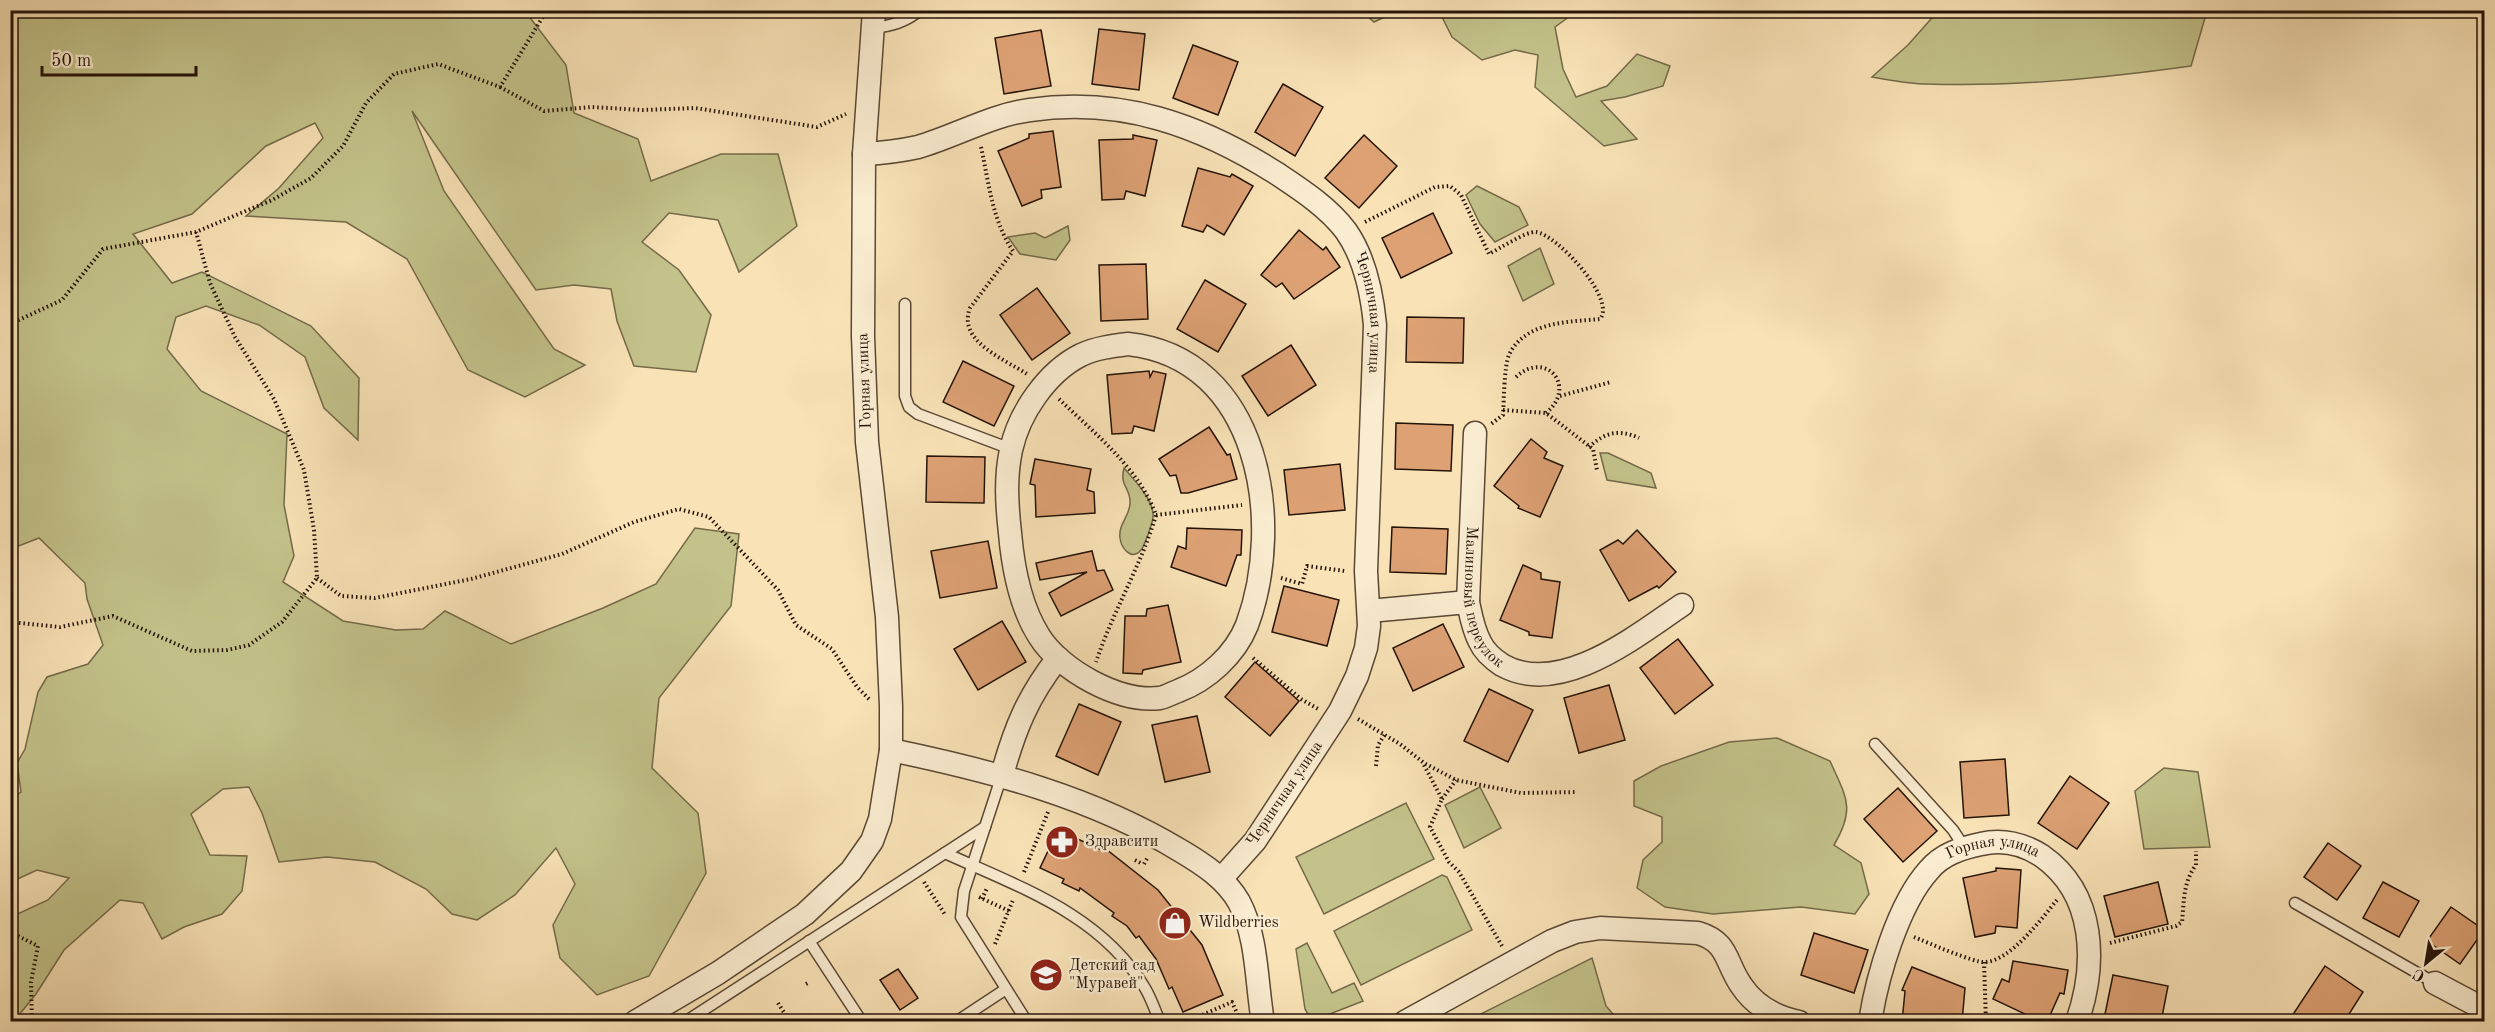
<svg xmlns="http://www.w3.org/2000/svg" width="2495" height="1032" viewBox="0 0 2495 1032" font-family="'Old Standard TT',serif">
<rect width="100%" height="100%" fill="#f8e2b6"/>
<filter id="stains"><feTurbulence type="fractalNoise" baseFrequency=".00333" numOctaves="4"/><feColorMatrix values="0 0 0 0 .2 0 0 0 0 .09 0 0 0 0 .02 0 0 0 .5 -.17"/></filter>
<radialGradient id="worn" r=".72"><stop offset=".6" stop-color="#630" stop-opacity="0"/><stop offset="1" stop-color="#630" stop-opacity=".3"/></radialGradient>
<g fill="#c3c28a" stroke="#746a49" stroke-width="1.5">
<polygon points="11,10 525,11 566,65 574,113 638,139 651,181 721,154 778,154 797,226 739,272 718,220 669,213 642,242 679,270 711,315 696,372 634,366 617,321 611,289 574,285 536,290 412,111 444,191 554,349 585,365 525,397 468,370 407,259 346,222 246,216 279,188 323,138 315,123 266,146 192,214 133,234 172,283 202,272 311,326 359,378 358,440 324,408 305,357 259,325 206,306 176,317 167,349 201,391 287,434 284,505 294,556 283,582 343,621 396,630 423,629 445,611 511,644 603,608 656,584 695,528 739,534 731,606 659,698 652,768 698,813 706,873 649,976 597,995 560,958 553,925 575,884 556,848 515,895 477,920 452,914 426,889 375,862 327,857 279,862 262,813 249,787 223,789 191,814 210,855 247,856 242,891 222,914 184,927 162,939 143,903 120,900 64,950 36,994 14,1021 11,1021 11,917 48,900 69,878 37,870 11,882 11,799 21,792 17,763 25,749 38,692 47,677 88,664 103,645 87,599 85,583 39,538 11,549"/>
<polygon points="1361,11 1398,11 1374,22"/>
<polygon points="1439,11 1577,11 1555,27 1563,69 1576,97 1607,86 1637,54 1670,66 1663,86 1625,97 1601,101 1637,139 1604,146 1535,87 1538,55 1515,50 1482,60 1452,37"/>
<path d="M 1938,11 L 1938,10 L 2207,11 L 2191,66 C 2104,78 2015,87 1927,84 C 1909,84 1890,80 1872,77 L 1908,45 Z"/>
<polygon points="1477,186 1519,207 1528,225 1495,242 1480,224 1466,195"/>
<polygon points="1068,226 1070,240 1056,260 1020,254 1008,237 1035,233 1045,238"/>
<polygon points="1540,248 1554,284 1523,301 1508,266"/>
<polygon points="1600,453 1608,453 1651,473 1656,488 1607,480"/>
<path d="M 1124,468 C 1134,480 1153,499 1153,515 C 1154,520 1144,547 1141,550 C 1131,562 1121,547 1120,538 C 1118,524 1130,516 1130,503 C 1131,488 1119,486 1124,468 Z"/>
<path d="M 1777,738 L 1830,761 C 1846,797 1856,808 1834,845 L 1861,863 L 1869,894 L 1855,914 L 1801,907 L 1713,914 L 1665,907 L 1637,888 L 1643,860 L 1662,842 L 1662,817 L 1634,806 L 1634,781 L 1661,766 L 1729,742 Z"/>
<polygon points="2164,768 2198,772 2210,847 2144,849 2135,791"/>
<polygon points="1480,787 1501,828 1464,848 1445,805"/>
<polygon points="1406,803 1434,859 1324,914 1296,857"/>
<polygon points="1442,875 1447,877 1472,930 1361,985 1334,931"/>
<polygon points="1307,943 1332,993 1354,983 1363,1001 1312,1021 1305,1009 1296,949"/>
<polygon points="1592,958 1606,1006 1619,1021 1467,1021"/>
</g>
<g fill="#dda174" stroke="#251308" stroke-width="1.5">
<polygon points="1099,29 1145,34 1139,90 1092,84"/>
<polygon points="1041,30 1051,86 1004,94 995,38"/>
<polygon points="1193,45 1238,62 1218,115 1173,98"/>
<polygon points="1283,84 1323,107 1295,156 1255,132"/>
<polygon points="1053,131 1061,187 1041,190 1042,198 1022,206 998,151 1029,138 1029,134"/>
<polygon points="1133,135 1157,140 1145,196 1126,191 1124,199 1102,200 1099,140 1133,139"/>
<polygon points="1364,135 1397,166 1359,208 1325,178"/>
<polygon points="1198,168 1230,177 1232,174 1253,186 1224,235 1207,225 1203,232 1182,226"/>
<polygon points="1433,213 1452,253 1401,278 1382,238"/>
<polygon points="1299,230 1323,250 1326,247 1340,267 1294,299 1282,283 1276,287 1261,275"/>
<polygon points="1146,264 1148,319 1101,321 1099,265"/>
<polygon points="1205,280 1246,304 1218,352 1177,329"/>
<polygon points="1037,288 1070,333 1032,360 1000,315"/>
<polygon points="1407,317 1464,318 1463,363 1406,362"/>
<polygon points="1291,345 1316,385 1268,416 1242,376"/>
<polygon points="963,361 1014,386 994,426 943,402"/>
<polygon points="1149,371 1150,377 1153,371 1166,374 1154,431 1134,426 1132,433 1112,434 1107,375"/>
<polygon points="1396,423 1453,425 1451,471 1395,469"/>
<polygon points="1209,427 1227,455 1230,454 1237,479 1188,493 1181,493 1176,475 1170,476 1159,459"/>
<polygon points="1531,439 1547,452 1544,458 1563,466 1540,517 1518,508 1519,506 1494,486"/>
<polygon points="927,456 985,457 984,503 926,502"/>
<polygon points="1035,459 1091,469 1087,490 1094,492 1095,513 1036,517 1035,485 1030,484"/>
<polygon points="1340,464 1345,510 1289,515 1284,470"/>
<polygon points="1392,527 1448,529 1446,574 1390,572"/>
<polygon points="1187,528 1242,530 1241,555 1237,555 1226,586 1171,567 1178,546 1186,549"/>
<polygon points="1637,530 1676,572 1659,588 1657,586 1629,601 1600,550 1618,540 1623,544"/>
<polygon points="988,541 997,588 940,598 931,551"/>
<polygon points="1092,551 1097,571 1104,570 1113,590 1061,616 1049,593 1087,572 1040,580 1036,563"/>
<polygon points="1523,565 1541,573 1541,579 1560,582 1552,638 1529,635 1529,632 1500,620"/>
<polygon points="1284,586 1339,600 1327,646 1272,632"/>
<polygon points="1168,605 1181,662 1143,670 1142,674 1123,673 1125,616 1146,616 1147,609"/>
<polygon points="1002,621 1026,662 978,690 954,649"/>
<polygon points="1443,624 1464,667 1413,691 1393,648"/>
<polygon points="1678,639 1713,685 1675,714 1640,668"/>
<polygon points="1255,662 1299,701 1270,736 1225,697"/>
<polygon points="1609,685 1625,740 1579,753 1564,698"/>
<polygon points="1489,689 1533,710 1508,762 1464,741"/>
<polygon points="1079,704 1121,722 1098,775 1056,756"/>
<polygon points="1197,716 1210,772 1165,782 1152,725"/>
<polygon points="2005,759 2009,815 1964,818 1960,762"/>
<polygon points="2070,776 2109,803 2077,849 2038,823"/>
<polygon points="1898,788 1937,831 1903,862 1864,819"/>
<polygon points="1058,830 1106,852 1107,850 1158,890 1202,945 1223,995 1183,1012 1172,987 1169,989 1156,959 1139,936 1136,938 1127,926 1112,916 1114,913 1080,888 1079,891 1062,883 1064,879 1040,868"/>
<polygon points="2328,843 2361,866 2337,900 2304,877"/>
<polygon points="1996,868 2021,870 2017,928 1996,926 1995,933 1975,937 1963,878 1996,871"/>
<polygon points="2158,882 2168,924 2115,937 2104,896"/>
<polygon points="2383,882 2419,901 2399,937 2363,918"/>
<polygon points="2451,907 2484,930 2460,964 2427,941"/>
<polygon points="1814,933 1868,950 1854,993 1801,975"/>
<polygon points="2013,961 2068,970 2064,994 2060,993 2047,1022 2042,1022 1993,999 2002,979 2009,982"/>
<polygon points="2325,966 2363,992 2344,1022 2288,1022"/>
<polygon points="1912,967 1965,988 1962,1022 1902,1022 1905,991 1902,990"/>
<polygon points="898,969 918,998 900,1010 880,980"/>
<polygon points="2113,975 2168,986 2161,1022 2117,1022 2104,1019"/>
</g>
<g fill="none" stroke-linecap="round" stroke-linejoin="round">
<defs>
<g id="lane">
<path d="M 873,28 C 891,26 906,22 920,10"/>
<polyline points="905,304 905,396 909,407 918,414 1011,449"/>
<polyline points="1875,744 1953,830 1964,847"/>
<polyline points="1002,775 964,891 961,917 1027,1022"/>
<path d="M 945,853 C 1019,887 1101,914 1145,988 C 1151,998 1155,1010 1160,1022"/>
<polyline points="2295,903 2435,983"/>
<polyline points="809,941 862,1022"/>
<polyline points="685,1022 985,827"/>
<polyline points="956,1022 1006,989"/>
</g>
<g id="street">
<path id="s1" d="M 864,154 C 883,153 900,151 918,147 C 956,136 991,115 1030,110 C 1122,97 1200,125 1276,173 C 1300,189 1328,207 1346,231 C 1365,258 1372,293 1375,325 L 1366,571 L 1369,626 L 1366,648 L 1357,676 L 1340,711 L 1255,841 L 1221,879"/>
<path d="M 1128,344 C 1260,358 1285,522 1247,625 C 1235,655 1207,680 1178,691 C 1172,693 1166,697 1160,698 C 1119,703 1060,670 1039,636 C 1020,606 1013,568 1010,533 C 1007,506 1005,478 1011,450 C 1019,413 1047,372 1081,355 C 1096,348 1112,346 1128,344 Z"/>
<path id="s2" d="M 1475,433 L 1468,602 C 1471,616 1473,629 1480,642 C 1484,651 1493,659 1502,665 C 1560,698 1636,636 1682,605"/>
<polyline points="1369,611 1468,602"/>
<path d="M 891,750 C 992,771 1092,797 1181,851 C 1203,864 1226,879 1239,902 C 1258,938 1256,982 1263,1022"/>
<path d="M 1002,775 C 1015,728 1028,696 1058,658"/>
<polyline points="2435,983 2484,1009"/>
<polyline points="635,1022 718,973 805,914 851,871 872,841 880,819 891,750 891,706 887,617 867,442 863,336 864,154 874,10"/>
<path d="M 1405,1022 L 1552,941 L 1575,932 L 1600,928 L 1698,933 C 1729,942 1725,962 1741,985 C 1754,1005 1775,1017 1799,1022"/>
<path id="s3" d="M 1870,1022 C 1877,977 1898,904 1929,870 C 1942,854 1962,848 1981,844 C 2002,839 2024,844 2042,856 C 2096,894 2097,964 2077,1022"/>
</g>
</defs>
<use href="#lane" stroke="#5a4734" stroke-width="13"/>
<use href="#street" stroke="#5a4734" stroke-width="25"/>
<g stroke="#251308" stroke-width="4" stroke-dasharray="1.5 3" stroke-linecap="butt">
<polyline points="500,87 544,111 592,107 643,110 695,108 817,127 846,114"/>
<path d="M 981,147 C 989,183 992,220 1013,251 L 970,308 C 957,341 1004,359 1027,374"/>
<path d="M 1365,222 L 1435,187 L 1450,186 L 1461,195 L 1489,254 C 1499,249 1526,231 1536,232 C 1556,234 1617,299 1600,319 C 1569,322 1525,321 1509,355 C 1504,367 1504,400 1503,415 L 1491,424"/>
<polyline points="10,324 62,300 103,249 196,232 272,200 311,178 343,146 366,103 394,74 438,64 500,87 547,10"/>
<path d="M 1516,377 C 1546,349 1578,387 1546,413"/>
<polyline points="1560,396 1611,382"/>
<path d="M 1059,399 C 1095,434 1138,467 1156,515 C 1141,566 1113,611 1096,662"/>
<polyline points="1503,410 1546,413 1593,449 1597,470"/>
<path d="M 1589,447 C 1605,432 1619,429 1639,438"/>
<polyline points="1156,515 1242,505"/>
<polyline points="317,578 341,596 375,598 471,579 562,554 634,522 679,509 709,517 778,590 796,625 832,649 857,687 869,699"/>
<polyline points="1281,578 1302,584 1307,566 1345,571"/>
<polyline points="10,622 60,627 113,616 192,651 227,650 249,645 282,622 317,578 314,530 304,470 274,399 235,337 210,283 196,232"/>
<polyline points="1253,658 1301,699 1318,709"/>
<polyline points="1358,719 1400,744 1424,763 1456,780 1521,793 1577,792"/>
<polyline points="1424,765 1442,799 1430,827 1449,862 1459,872 1502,946"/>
<polyline points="1376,766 1378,745 1385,734"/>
<polyline points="1442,799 1456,780"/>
<polyline points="1135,860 1141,863"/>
<polyline points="1144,864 1148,857"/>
<polyline points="1024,872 1048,812"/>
<polyline points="924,882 946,916"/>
<polyline points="979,897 1009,911"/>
<polyline points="982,899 987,888"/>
<polyline points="10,932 38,946 31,982 32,1022"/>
<path d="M 1914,937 C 1926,942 1975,963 1984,962 C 2010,962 2042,918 2057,900"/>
<path d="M 2110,943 L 2176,926 L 2182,922 C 2184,902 2183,882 2196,865 L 2196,851"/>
<polyline points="995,944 1013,900"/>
<polyline points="1984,962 1986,1022"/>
<polyline points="806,984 810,982"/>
<polyline points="778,1003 790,1022"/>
<polyline points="1186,1022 1232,1002 1239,1018"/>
</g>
<use href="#lane" stroke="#faecd0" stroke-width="10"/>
<use href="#street" stroke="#faecd0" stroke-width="22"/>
</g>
<defs>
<symbol id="pharmacy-disc" viewBox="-11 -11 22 22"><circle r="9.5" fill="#8f2418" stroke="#faecd0"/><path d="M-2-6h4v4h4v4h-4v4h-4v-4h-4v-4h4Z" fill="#fff"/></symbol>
<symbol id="shop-disc" viewBox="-11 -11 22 22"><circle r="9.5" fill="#8f2418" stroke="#faecd0"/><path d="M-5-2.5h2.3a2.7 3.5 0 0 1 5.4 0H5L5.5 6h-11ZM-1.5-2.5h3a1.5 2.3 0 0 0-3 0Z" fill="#fff"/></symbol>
<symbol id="school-disc" viewBox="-11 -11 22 22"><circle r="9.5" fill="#8f2418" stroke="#faecd0"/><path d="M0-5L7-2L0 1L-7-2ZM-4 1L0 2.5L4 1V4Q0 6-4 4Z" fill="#fff"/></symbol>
</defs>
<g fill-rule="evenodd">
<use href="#pharmacy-disc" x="1043" y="823" width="38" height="38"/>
<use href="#shop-disc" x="1156" y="904" width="38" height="38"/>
<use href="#school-disc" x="1027" y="956" width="38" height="38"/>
</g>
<g text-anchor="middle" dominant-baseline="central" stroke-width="5" stroke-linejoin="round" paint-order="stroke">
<g font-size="16" fill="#251308" stroke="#faecd0">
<text stroke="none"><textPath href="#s1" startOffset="610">Черничная улица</textPath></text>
<text transform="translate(865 381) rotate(-92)">Горная улица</text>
<text stroke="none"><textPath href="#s2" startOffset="168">Малиновый переулок</textPath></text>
<text transform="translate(1285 794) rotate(-56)">Черничная улица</text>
<text stroke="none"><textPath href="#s3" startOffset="236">Горная улица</textPath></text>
</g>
<g font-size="16" fill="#251308" stroke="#faecd0" text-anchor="start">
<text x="1085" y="842">Здравсити</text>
<text x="1198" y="923">Wildberries</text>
<text x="1069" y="966">Детский сад<tspan x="1069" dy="18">"Муравей"</tspan></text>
</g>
</g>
<rect width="2495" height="1032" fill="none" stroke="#f8e2b6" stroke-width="36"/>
<rect x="12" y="12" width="2471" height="1008" fill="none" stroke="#251308" stroke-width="3"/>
<rect x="18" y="18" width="2459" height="996" fill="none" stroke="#251308" stroke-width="1.5"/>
<g transform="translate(2426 963) rotate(210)" stroke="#faecd0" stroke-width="4.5" paint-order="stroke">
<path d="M0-4.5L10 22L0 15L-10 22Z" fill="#251308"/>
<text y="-9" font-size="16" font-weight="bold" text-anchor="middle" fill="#251308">С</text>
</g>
<path d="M42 66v9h154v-9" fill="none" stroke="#251308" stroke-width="3"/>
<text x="51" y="66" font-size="18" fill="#251308" stroke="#faecd0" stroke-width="4.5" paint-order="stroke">50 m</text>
<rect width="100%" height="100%" filter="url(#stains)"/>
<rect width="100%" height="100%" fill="url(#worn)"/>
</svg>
